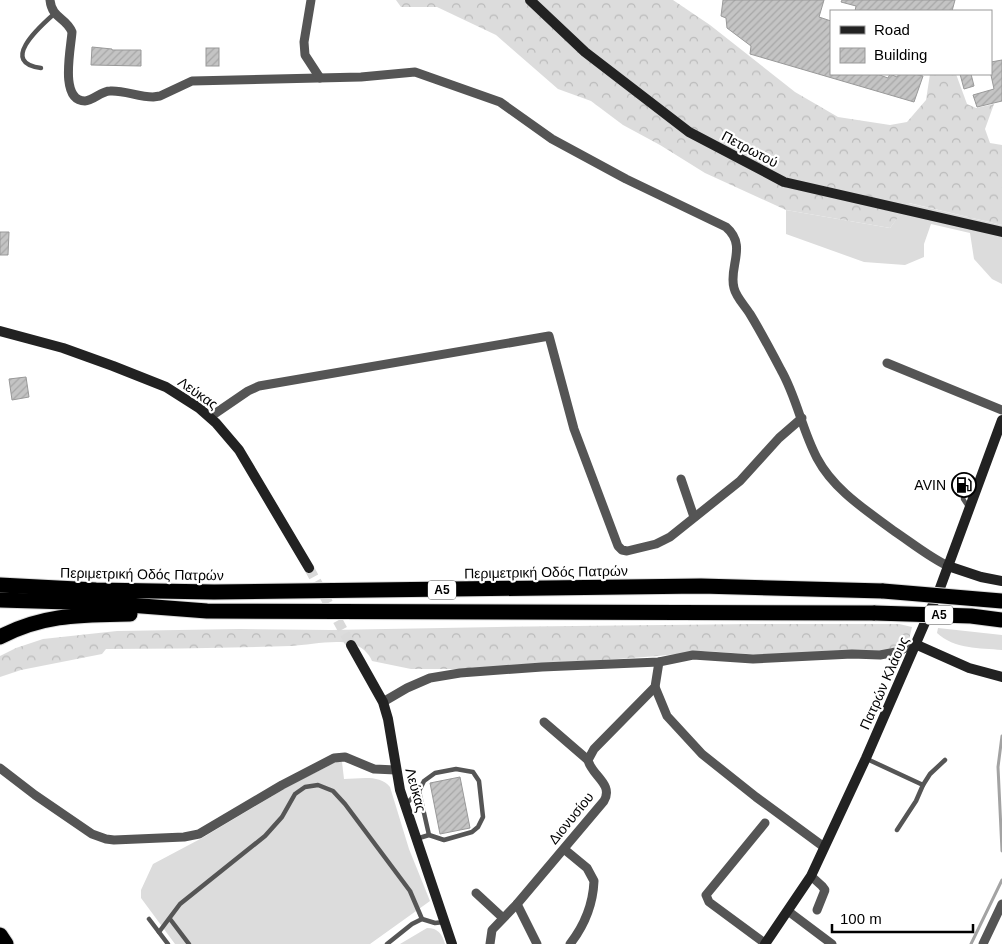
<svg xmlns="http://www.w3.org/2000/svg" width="1002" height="944" viewBox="0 0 1002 944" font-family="Arial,sans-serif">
<defs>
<pattern id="forest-crowns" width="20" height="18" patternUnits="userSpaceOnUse" patternTransform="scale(1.25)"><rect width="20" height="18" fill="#dcdcdc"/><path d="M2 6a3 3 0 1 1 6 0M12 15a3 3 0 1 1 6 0" fill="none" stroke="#bbb"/></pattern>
<pattern id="building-hatch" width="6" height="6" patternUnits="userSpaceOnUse" patternTransform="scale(1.25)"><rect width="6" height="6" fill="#c4c4c4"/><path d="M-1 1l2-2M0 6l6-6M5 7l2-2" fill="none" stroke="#a7a7a7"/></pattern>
</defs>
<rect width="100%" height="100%" fill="#fff"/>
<g fill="#dcdcdc">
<polygon points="908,203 1002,225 1002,284 992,279 974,259 970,233 931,224 924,244 924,257 905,265 864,262 786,234 786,210 890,228"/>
<path d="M 938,628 L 1002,635 L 1002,650 C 980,648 954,649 937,633 Z"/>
<path d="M 338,761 L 342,762 L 344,779 C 359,779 380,774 390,787 L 409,849 L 430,901 L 370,944 L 175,944 L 141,898 L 141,890 L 153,864 L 202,838 L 289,786 Z"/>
<path d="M 427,928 C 438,928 442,934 445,944 L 400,944 Z"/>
</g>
<g fill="url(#forest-crowns)">
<polygon points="396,0 673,0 710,25 795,92 838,117 890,125 907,122 926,100 930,74 956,74 967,104 976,108 994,104 985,129 990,143 1002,145 1002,225 909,203 890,228 786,210 705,173 660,145 623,125 591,101 558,89 496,35 437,7 401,7"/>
<path d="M 751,624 L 899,624 L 912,627 L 908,644 L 882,651 L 762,655 L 705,651 L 658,656 L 479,669 L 411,669 L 372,661 C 369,653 361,646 353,644 C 336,639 309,645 291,646 C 230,648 168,649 106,649 L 102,654 L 21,670 L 0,677 L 0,656 L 16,648 L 43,639 L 117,631 L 240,629 L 331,630 L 497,627 Z"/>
</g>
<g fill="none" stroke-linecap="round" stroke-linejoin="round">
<g stroke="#a3a3a3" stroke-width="3">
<polyline points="1002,736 998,767 1002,851"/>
<polyline points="971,944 1002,880"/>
</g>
</g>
<g fill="url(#building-hatch)" stroke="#999">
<polygon points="723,0 824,0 819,17 831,21 831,74 877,74 888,78 890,74 897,77 899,74 914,74 923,76 914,102 750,54 751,46 727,28 726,18 721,16"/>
<polygon points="842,0 955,0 952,11 855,11 856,6 841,2"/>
<polygon points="92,47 112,49 112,50 141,50 141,66 91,65"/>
<rect x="206" y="48" width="13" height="18"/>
<polygon points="1002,60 1002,101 977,107 973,95 994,89 991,75 991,62"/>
<polygon points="960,74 971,74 974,86 964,89"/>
<polygon points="0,232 9,232 8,255 0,255"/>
<polygon points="26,377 29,397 12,400 9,379"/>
<polygon points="460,777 470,828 440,834 430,783"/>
</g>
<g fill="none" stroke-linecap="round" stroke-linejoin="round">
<polyline stroke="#d9d9d9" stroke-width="10" stroke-dasharray="10 5" stroke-linecap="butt" points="309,568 351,645"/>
<defs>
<g id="highway">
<polyline points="0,585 96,590 214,592 701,586 883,591"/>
<polyline points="0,600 103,603 207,611 875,613"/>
<path d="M 0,637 C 43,614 82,615 130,614"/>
<polyline points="0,935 6,944"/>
</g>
</defs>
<use href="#highway" stroke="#dbdbdb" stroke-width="17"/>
<g stroke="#555" stroke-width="4.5">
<path d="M 41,68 C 0,63 37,29 54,14"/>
<polyline points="969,508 963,499 966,489 978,482"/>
<polyline points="867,759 923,785 916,801 897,830"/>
<polyline points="923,785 930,774 945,760"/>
<polyline points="419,791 429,835"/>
<polyline points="406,804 419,791 424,781 435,773 456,769 473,772 479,781 483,817 478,827 472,832 444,840 429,835 416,839"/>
<polyline points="149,919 168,944"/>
<polyline points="170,919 189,944"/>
<polyline points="159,932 180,904 265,836 282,817 295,794 305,787 318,785 333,791 345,804 410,891 422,919"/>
<polyline points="387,944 412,924 422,919 435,923 444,922"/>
</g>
<g stroke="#555" stroke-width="9">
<path d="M 50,0 C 52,19 66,17 72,32 C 71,48 59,101 85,101 C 93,101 101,91 110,91 C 124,90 138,97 153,97 L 160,96 L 192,81 L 361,77 L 415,72 L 500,102 L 552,139 L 626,179 L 726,227 C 748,246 728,267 734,288 C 736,297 745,306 750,314 C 761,332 771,351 781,370 C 797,398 802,430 817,458 C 834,490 866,510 894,531 C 912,543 929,557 948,566"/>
<polyline points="311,0 304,42 305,55 320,78"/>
<polyline points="887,363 1002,410"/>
<polyline points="210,417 248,391 259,386 549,336 574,429 618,546 622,550 627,551 656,544 670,537 740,481 779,438 802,418"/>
<polyline points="681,479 694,517"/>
<polyline points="655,687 667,716 702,754 756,797 824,847"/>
<polyline points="383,702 407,688 430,678 460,673 542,667 659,662 693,655 753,659 852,654 880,655 896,652 915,644"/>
<polyline points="544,722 588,760"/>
<polyline points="0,768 35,795 92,834 106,839 114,840 184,837 199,834 282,785 334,758 345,757 374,769 396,770"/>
<polyline points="765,823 706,895 709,902 766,944"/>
<path d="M 564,849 L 587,868 L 594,881 C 593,904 584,926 570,944"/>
<polyline points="811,876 822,886 825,890 817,910"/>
<polyline points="476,893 503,918"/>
<polyline points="517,904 537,944"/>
<polyline points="788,911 832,944"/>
<path d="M 490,944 L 492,930 L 517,904 L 604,801 C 614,784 591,775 588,760 L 594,749 L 655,687 L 659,662"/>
<polyline points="983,944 1002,904"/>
</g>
<g stroke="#222" stroke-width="10">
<polyline points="530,0 585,52 689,132 784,182 1002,232"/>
<polyline points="0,331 63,348 113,366 166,387 199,408 216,423 239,450 309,568"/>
<polyline points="948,566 981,577 1002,581"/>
<polyline points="915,644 969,668 1002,677"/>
<polyline points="351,645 383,702 388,719 400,790 452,944"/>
<polyline points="765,944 811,876 866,758 940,588 1002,420"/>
</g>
<use href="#highway" stroke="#000" stroke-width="15"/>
<defs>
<g id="highway-bridge">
<polyline points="883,591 1002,601"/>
<polyline points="875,613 971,616 1002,620"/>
</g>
</defs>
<use href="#highway-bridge" stroke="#dbdbdb" stroke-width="17" stroke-linecap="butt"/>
<use href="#highway-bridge" stroke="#000" stroke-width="15"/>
</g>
<defs>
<symbol id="fuel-ring" viewBox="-11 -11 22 22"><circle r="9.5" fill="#fff" stroke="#000" stroke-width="1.5"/><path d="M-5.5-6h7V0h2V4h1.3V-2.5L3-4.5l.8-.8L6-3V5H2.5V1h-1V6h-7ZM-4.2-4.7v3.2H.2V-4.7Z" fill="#000"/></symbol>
</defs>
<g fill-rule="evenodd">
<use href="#fuel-ring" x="950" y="471" width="28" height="28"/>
</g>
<g text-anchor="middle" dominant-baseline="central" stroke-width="4.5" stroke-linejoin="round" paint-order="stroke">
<g fill="#fff" stroke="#4c4c4c" stroke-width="1">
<rect x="428" y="580.5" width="28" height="19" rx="4"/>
<rect x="925" y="605.5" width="28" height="19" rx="4"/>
</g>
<g font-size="12" font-weight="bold" fill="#000">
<text x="442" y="590">Α5</text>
<text x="939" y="615">Α5</text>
</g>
<g font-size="14" fill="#000" stroke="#fff">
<text transform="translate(750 149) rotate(28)">Πετρωτού</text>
<text transform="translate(198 393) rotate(35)">Λεύκας</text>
<text transform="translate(546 572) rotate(-1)">Περιμετρική Οδός Πατρών</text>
<text transform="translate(142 574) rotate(1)">Περιμετρική Οδός Πατρών</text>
<text transform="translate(884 683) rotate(-66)">Πατρών Κλάους</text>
<text transform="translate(416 790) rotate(75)">Λεύκας</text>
<text transform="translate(571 818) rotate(-51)">Διονυσίου</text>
</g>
<g font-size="14" fill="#000" stroke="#fff" text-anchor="end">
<text x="946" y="485">AVIN</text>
</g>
</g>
<rect x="830" y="10" width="162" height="65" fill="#ffffff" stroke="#999999"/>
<rect x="840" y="26" width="25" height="8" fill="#222222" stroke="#999999"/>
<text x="874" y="35" font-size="15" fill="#000000">Road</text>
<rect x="840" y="48" width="25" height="15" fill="url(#building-hatch)" stroke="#999999"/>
<text x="874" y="60" font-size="15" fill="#000000">Building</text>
<path d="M832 924v8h141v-8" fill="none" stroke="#000000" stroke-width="2.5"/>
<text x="840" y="924" font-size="15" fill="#000000" stroke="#ffffff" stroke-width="4" paint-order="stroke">100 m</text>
</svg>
